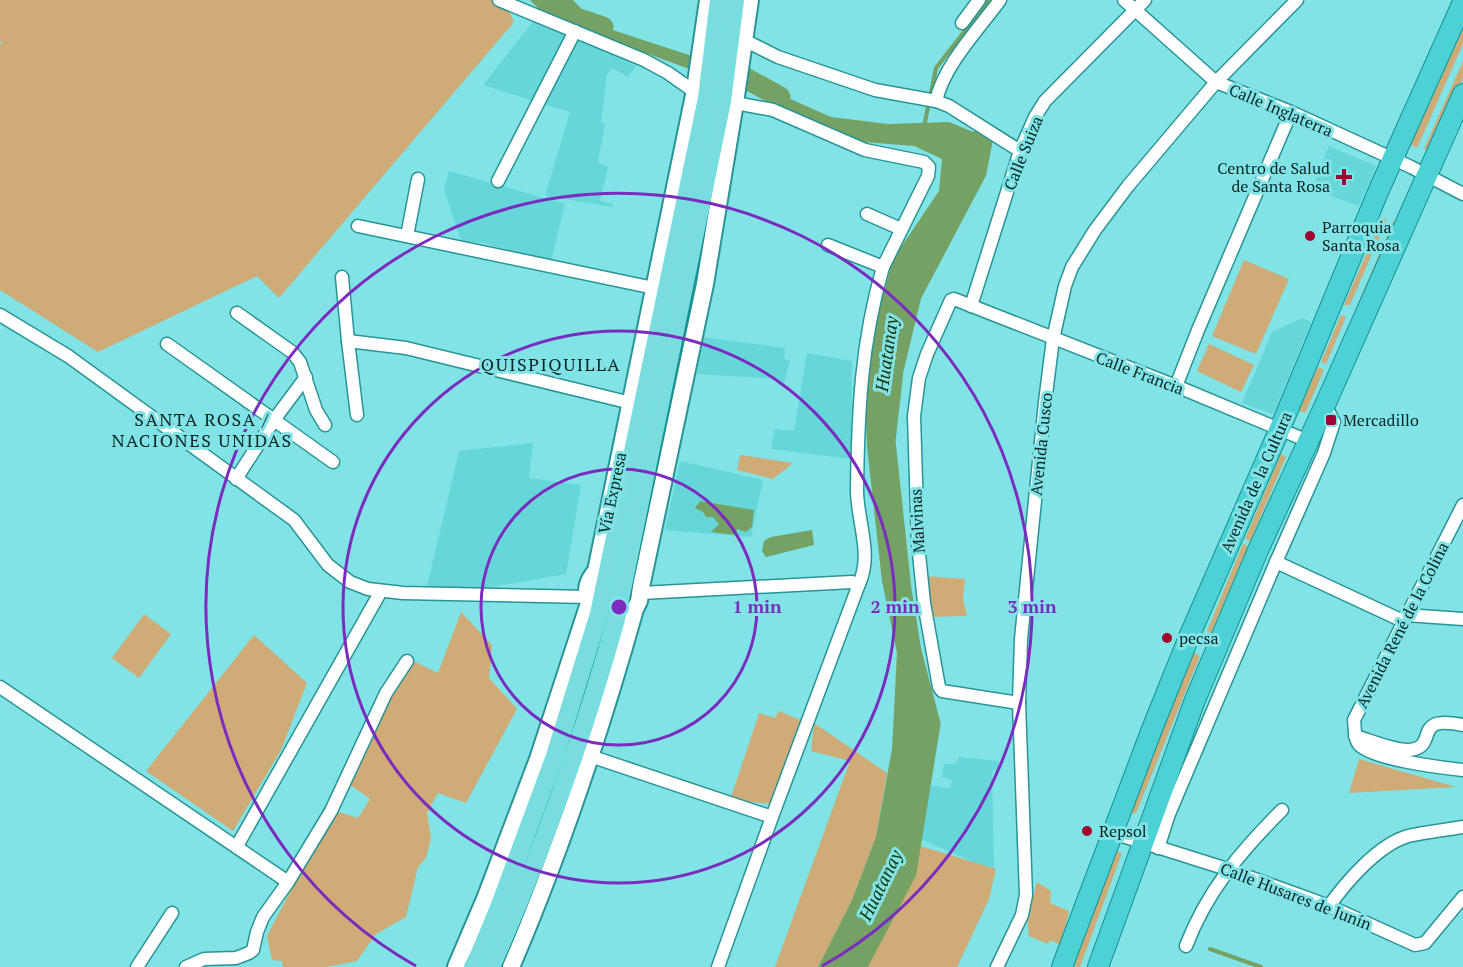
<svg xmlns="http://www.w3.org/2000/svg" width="1463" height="967" viewBox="0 0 1463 967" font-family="'PT Serif',serif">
<rect width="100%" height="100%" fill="#81e3e5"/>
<g fill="#67d6d9">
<polygon points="535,19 636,66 628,77 612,68 607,74 601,122 605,124 598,162 608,167 600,201 613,204 612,207 545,196 570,112 483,85"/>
<polygon points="1329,146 1376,166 1359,206 1312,189"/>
<polygon points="449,171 565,204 551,262 483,243 461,241 444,189"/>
<polygon points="1302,318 1311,322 1273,414 1242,403 1272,332"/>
<polygon points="703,337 785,348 784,359 790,361 784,383 778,385 780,379 697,374"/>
<polygon points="807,353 852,361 851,459 771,449 775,429 794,431"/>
<polygon points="533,443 529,478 581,485 566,574 424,599 459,451"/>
<polygon points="680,461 763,480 751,537 665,530"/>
<polygon points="959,757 999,761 999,769 993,770 992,772 994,871 918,838 926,785 950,788 952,780 942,777 944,764 955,764"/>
</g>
<g fill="#ceab77">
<polygon points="0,0 505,0 514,22 279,298 257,276 98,352 0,290 0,45 2,42 0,41"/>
<polygon points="1463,29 1463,44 1417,148 1411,145"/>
<polygon points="1463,61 1463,78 1431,151 1424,149"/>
<polygon points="1382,218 1387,219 1350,305 1344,305"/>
<polygon points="1401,219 1362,311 1356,308 1393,222"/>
<polygon points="1244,260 1289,279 1256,354 1212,336"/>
<polygon points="1341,315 1346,317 1326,364 1321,362"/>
<polygon points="1209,344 1254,365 1241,392 1197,371"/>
<polygon points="1318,367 1324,370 1305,413 1299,411"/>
<polygon points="1281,454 1286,457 1250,541 1245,539"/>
<polygon points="740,455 793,463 773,479 737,470"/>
<polygon points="1243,544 1248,546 1211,633 1207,631"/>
<polygon points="924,576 965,579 963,599 967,616 930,617"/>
<polygon points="461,612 492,645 489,678 517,709 466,803 438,793 427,813 431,838 426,858 418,867 406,917 376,934 357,961 327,967 283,967 282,961 272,960 267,936 333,810 358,818 370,799 345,781 407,658 438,673"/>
<polygon points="144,614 171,634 139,678 112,658"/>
<polygon points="254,635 307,683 281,750 233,831 146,771"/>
<polygon points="1194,653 1200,656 1136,813 1130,814"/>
<polygon points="779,711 803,721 772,804 730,800 759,713 775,718"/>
<polygon points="814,723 887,773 876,837 852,900 818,967 775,967 850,761 811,751"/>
<polygon points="1359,759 1456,787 1349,793"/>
<polygon points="920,846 996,869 989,899 958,965 957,967 857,967"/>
<polygon points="1116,851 1122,853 1080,967 1074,966"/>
<polygon points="1037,882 1051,891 1050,903 1069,911 1061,945 1050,940 1048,944 1029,936 1027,918"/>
</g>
<g fill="#75a164">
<polygon points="530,0 558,0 576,18 695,57 831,117 888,124 949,122 983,136 976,172 911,295 893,370 885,441 901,590 911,652 930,724 906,872 856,967 818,967 852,900 876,837 892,749 897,653 882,581 867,447 864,367 893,259 939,191 942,159 914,146 851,141 743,89 600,36 540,10"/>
<polygon points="700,501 754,510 752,527 746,532 737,529 736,535 711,532 719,524 713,517 706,517 703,512 695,508"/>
<polygon points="812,530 814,545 766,557 762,551 764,541 771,537"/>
</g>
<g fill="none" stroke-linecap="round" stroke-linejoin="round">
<g stroke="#75a164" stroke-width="4">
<polyline points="924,127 936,68 989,0"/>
<polyline points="1210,949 1261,967"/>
</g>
<g stroke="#75a164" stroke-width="21">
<polyline points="558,0 576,18 603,27"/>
<polyline points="724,66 780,97"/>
<polyline points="856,967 906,872 930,724 911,652 901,590 885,441 893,370 911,295 976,172 983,136"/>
</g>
<defs>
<g id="minor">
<polyline points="499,0 644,60 668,73 695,92"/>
<polyline points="1124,0 1216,82 1291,112 1411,167 1463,194"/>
<polyline points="962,23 979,0"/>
<polyline points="744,40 778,57 875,90 936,101 949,106 1020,151"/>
<path d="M 936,101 C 944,65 978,30 1000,0"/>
<polyline points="735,103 773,110 865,150 924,162 929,167 928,176 883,267 828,245"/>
<polyline points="498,181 575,31"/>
<polyline points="867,214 901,229"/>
<polyline points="358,226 654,288"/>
<polyline points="407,236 418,179"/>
<polyline points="342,277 348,341"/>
<polyline points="971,306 1020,151 1035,117 1045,101 1145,0"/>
<polyline points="237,313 292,352 300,362 316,410 325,425"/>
<polyline points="0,315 68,356 294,520 328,565 350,582 368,589 403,593 587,597"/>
<polyline points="167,344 274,420 236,479"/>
<polyline points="306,377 274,420 333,462"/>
<polyline points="1176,386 1198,330 1291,112"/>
<polyline points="357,415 348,341 406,348 631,403"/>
<path d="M 1463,505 L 1354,720 C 1355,727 1354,737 1358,743 C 1367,759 1444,768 1463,770"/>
<polyline points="1276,562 1403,621"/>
<path d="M 859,584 C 873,554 857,521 857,490 C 858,411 861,343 883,267"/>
<polyline points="641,593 852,582 859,584 772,817"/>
<polyline points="1406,615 1463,619"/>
<polyline points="0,687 288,882 263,917 257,932 253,950 249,953 236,958 204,959 186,967"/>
<polyline points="1019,703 942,691 939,687 924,603 918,544 914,416 919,378 927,354 951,300 954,299 1176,386 1308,441"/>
<path d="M 1355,736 C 1370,740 1401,754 1415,749 C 1437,742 1413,715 1463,725"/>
<polyline points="590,756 772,817 718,967"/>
<polyline points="1113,833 1227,869 1329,906 1415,945 1425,943 1463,897"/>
<polyline points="237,846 381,591"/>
<polyline points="1158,848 1169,814 1276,562 1324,453 1334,422 1325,405"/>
<polyline points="288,882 331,811 386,693 407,661"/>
<path d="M 1329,906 C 1347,881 1378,845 1408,836 C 1426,832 1445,830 1463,827"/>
<path d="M 1186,946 C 1207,891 1241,851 1282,810"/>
<polyline points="137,967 172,913"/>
<polyline points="997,967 1022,915 1026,895 1019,703 1021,639 1045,402 1053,339 1065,286 1072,267 1095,230 1128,186 1216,82 1297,0"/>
</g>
<g id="secondary">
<path d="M 456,967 L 485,899 L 538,759 L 589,603 C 585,590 587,581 596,571 L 695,90 L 708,0"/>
<path d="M 511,967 C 561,851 601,730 635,609 L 639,601 L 641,587 L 705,284 L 735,103 L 750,0"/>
</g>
<g id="primary">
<polyline points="473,967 480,954 500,905 555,756 599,614 707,98 719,0"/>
<path d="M 491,967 C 541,855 583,737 616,619 L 722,101 L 735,0"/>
</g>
<g id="trunk">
<polyline points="1062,967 1152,729 1189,637 1284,419 1378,192 1463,2"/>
<polyline points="1098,967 1195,700 1259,548 1325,405 1463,94"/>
</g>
</defs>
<use href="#minor" stroke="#299497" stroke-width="15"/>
<use href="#secondary" stroke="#299497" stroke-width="20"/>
<use href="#primary" stroke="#168f91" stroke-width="21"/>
<use href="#trunk" stroke="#168f91" stroke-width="22"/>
<use href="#minor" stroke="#fff" stroke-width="12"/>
<use href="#secondary" stroke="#fff" stroke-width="16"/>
<use href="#primary" stroke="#79dddf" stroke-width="18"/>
<use href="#trunk" stroke="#4cd2d4" stroke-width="20"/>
</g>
<g fill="none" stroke="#7b2cbf" stroke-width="3">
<circle cx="619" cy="607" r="138"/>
<circle cx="619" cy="607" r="276"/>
<path d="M416 966A413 413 0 1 1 822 966"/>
</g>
<g fill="#a2012f" stroke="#81e3e5" stroke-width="2">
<path d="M1341 168h6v6h6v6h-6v6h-6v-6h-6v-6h6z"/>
<circle cx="1310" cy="236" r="6"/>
<rect x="1325" y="414" width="12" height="12" rx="3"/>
<circle cx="1167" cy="638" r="6"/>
<circle cx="1087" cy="831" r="6"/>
</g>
<g text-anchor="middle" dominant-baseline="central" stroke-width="6" stroke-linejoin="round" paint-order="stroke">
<g font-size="16" fill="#062728" stroke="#81e3e5">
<text transform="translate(1281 110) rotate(23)">Calle Inglaterra</text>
<text transform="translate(1023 153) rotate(-68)">Calle Suiza</text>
<text transform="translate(1140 373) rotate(21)">Calle Francia</text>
<text transform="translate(1041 444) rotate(-84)">Avenida Cusco</text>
<text transform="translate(1256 482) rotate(-66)">Avenida de la Cultura</text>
<text transform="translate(612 493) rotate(-78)">Vía Expresa</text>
<text transform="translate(917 521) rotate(-93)">Malvinas</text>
<text transform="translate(1402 625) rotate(-63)">Avenida René de la Colina</text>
<text transform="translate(1296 896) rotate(21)">Calle Husares de Junín</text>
</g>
<g font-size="16" fill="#062728" stroke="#81e3e5" text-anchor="start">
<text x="1330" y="168" text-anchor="end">Centro de Salud<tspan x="1330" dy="18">de Santa Rosa</tspan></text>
<text x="1322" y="227">Parroquia<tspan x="1322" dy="18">Santa Rosa</tspan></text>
<text x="1343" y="420">Mercadillo</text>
<text x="1179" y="638">pecsa</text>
<text x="1099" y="831">Repsol</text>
</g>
<g font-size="18" font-style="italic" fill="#183509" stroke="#81e3e5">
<text transform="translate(886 354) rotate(-82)">Huatanay</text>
<text transform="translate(880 885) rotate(-64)">Huatanay</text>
</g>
<g font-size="18" letter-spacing="1.5" fill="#062728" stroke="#81e3e5">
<text x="551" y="364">QUISPIQUILLA</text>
<text x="202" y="419">SANTA ROSA /<tspan x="202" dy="21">NACIONES UNIDAS</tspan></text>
</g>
</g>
<circle cx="619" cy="607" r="9" fill="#7b2cbf" stroke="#81e3e5" stroke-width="3"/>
<g font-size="18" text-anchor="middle" font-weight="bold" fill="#7b2cbf" stroke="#81e3e5" stroke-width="6" stroke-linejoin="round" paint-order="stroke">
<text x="757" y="613">1 min</text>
<text x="895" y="613">2 min</text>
<text x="1032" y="613">3 min</text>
</g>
</svg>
